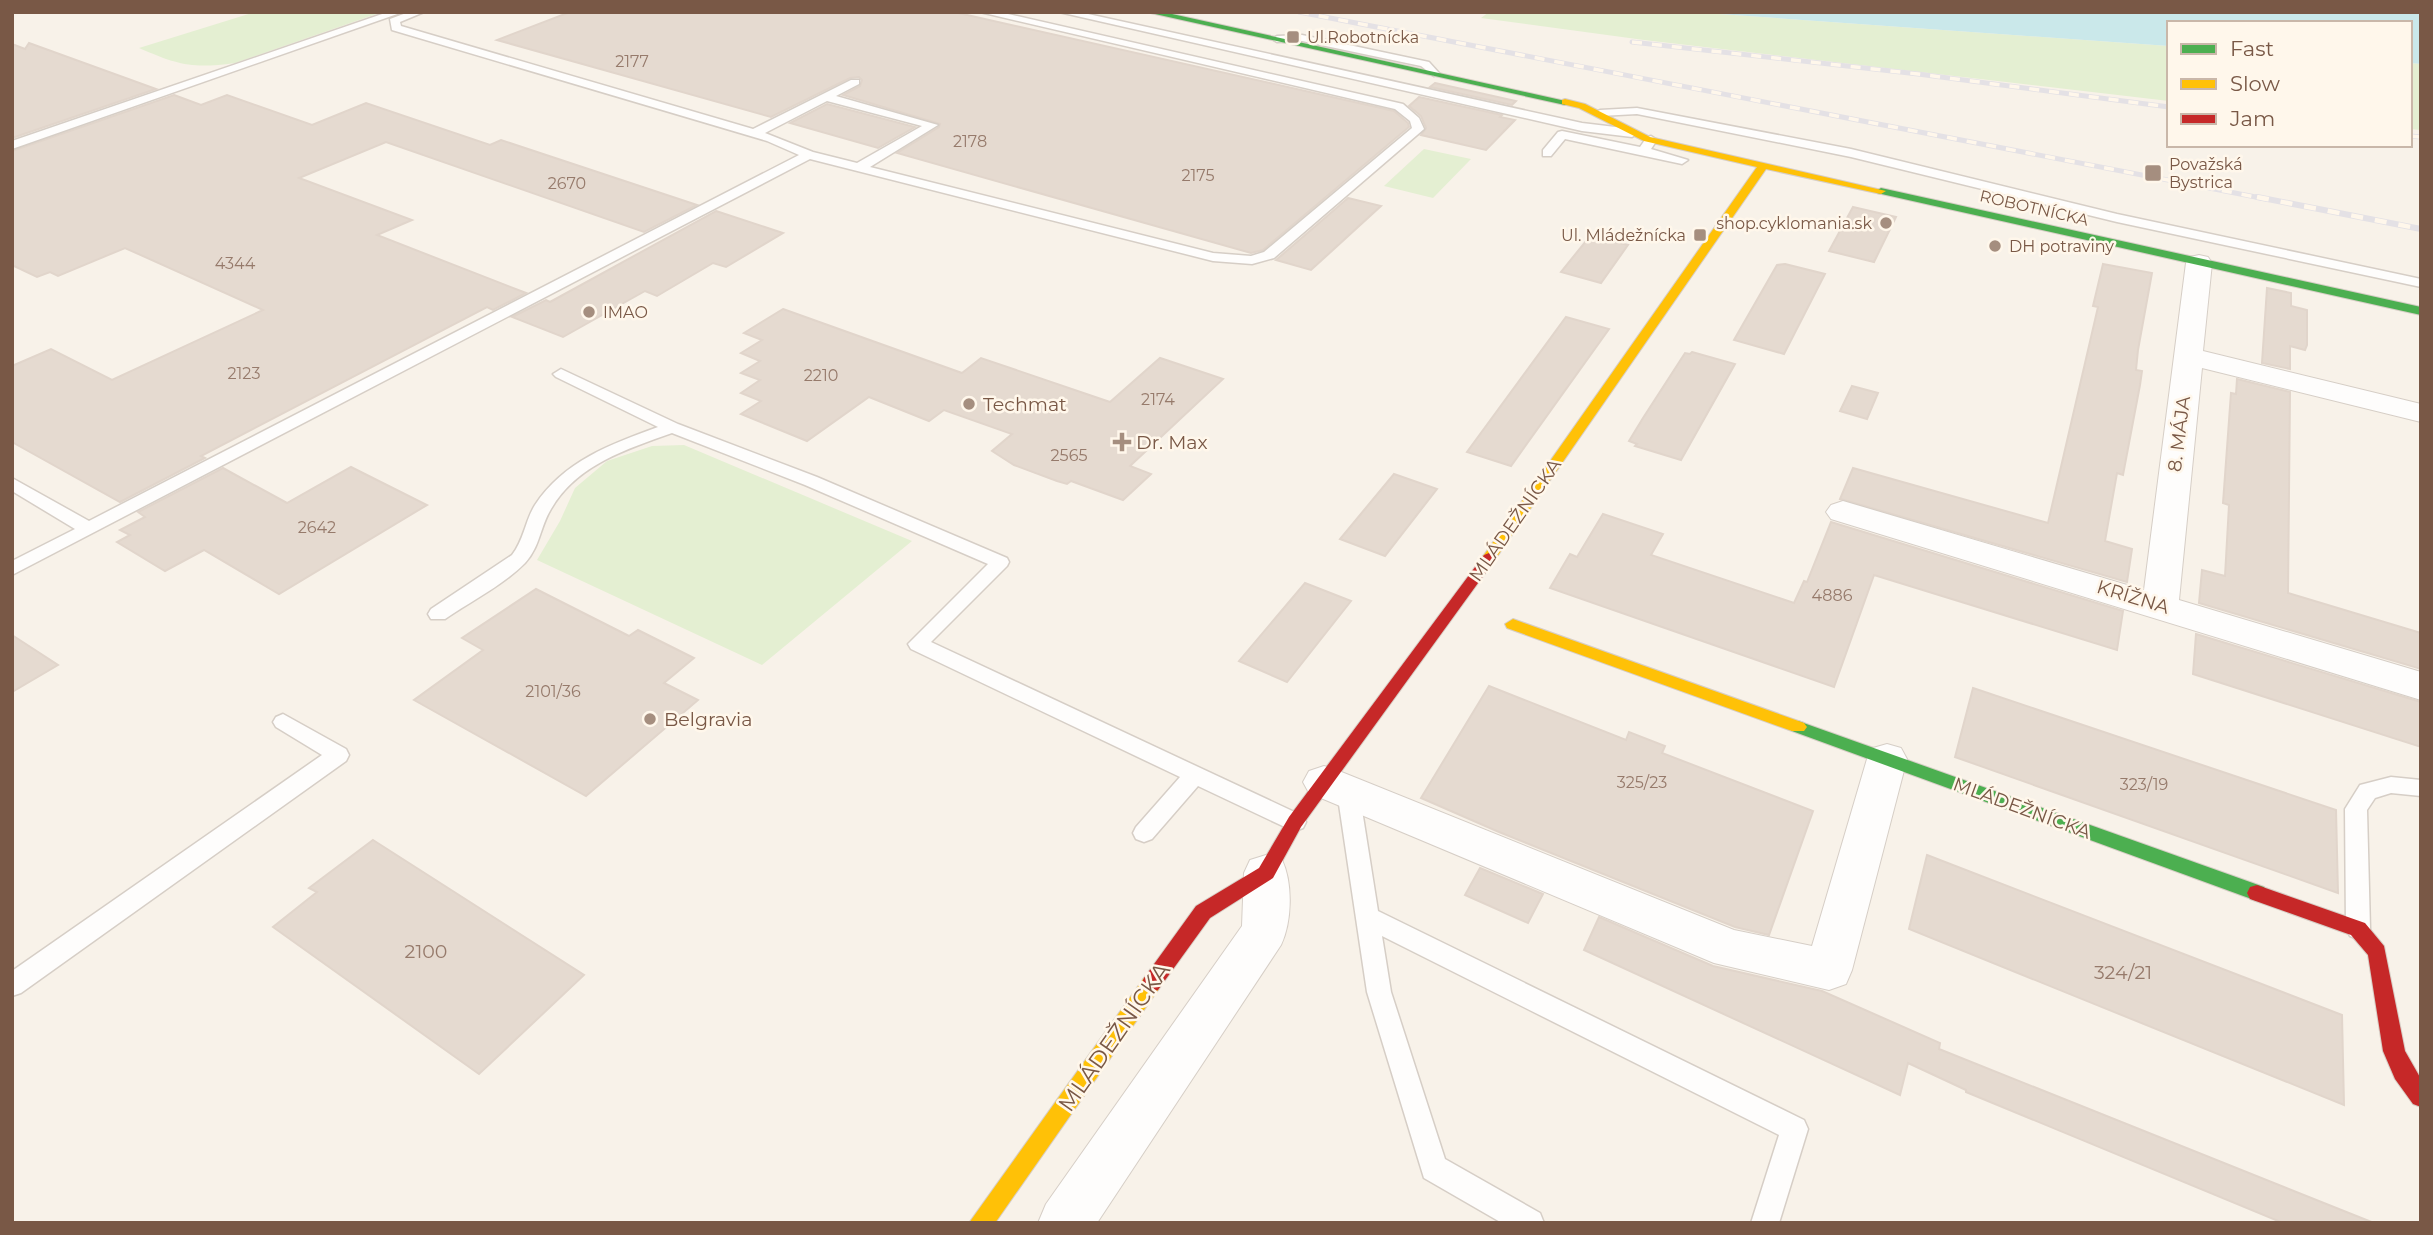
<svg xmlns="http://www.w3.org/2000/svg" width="2433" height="1235" viewBox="0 0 2433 1235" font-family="Montserrat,sans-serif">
<rect width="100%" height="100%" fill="#f8f2e9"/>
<g fill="#e4efd2">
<path d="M 255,12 L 382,12 L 235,63 C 192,69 178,65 139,48 Z"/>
<polygon points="1489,12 1691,12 2169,46 2169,101 1644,40 1481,18"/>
<polygon points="2410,63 2421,64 2421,130 2410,129"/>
<polygon points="1424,149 1471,159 1433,198 1384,186"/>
<polygon points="684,445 912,541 762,665 537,560 560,521 575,488 607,461 652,446"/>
</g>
<polygon fill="#cae8ea" points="1691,12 2421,12 2421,64 2410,63 2410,23 2169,23 2169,46"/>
<g fill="#e5dad0" stroke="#e1d5cb" stroke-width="2">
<polygon points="570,12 954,12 1394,111 1408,123 1409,127 1263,250 1251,253 897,153 939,127 940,124 843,95 860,86 862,80 859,77 850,78 771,117 497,40"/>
<polygon points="29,43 156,89 12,138 12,44 25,49"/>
<polygon points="1435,83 1516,101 1512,105 1430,87"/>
<polygon points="174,95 201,105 227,95 312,125 366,103 490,145 501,140 697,205 644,232 386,142 299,178 412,220 377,235 526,293 493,310 487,307 201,456 205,458 120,502 12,442 12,366 51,349 112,380 263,310 125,248 58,276 50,272 37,277 12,265 12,151"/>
<polygon points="1419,97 1502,115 1500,117 1515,120 1486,150 1421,135 1426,128 1421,116 1409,106"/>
<polygon points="827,104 915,127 878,148 790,123"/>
<polygon points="1348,198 1381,206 1311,270 1276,260"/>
<polygon points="1853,207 1896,217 1874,262 1829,251"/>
<polygon points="716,211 783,233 726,267 713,263 657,296 645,291 563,337 512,317 546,300 550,302"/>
<polygon points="1590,236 1628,245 1601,283 1561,272"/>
<polygon points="1785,264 1825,274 1784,354 1734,340 1777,265"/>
<polygon points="2103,264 2152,273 2138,350 2136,370 2142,371 2140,385 2123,475 2117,473 2105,541 2132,549 2127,582 1840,499 1853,468 2048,523 2098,307 2093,306"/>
<polygon points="2267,288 2291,293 2291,306 2307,310 2307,345 2305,350 2290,346 2290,369 2262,363"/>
<polygon points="783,309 962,373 981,358 1110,402 1160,358 1223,379 1130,466 1151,474 1123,500 1071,481 1067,484 1057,481 1014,465 992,451 1012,434 944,410 929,421 869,397 807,441 741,414 761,401 741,393 760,380 741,373 760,361 741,353 762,340 744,333"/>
<polygon points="1566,317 1609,329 1511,466 1467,452"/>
<polygon points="1692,352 1735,364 1681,460 1635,446 1637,444 1629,441 1643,418 1685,353 1690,354"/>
<polygon points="2237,379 2290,392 2288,593 2421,633 2421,669 2199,603 2202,570 2225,576 2229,505 2223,503 2231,393 2236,394"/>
<polygon points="1852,386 1878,393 1867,419 1840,411"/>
<polygon points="351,467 427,505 279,594 204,550 165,571 117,542 130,535 120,530 145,517 138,512 223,468 287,503"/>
<polygon points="1394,474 1437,489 1385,556 1340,539"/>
<polygon points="1603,514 1663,534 1651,555 1794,603 1804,581 1807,582 1831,522 2123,611 2117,650 1874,575 1834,687 1550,588 1570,554 1577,557"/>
<polygon points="1305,583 1351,601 1287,682 1239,661"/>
<polygon points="536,589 629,636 638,630 694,658 664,683 698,700 586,796 414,700 483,650 462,638"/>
<polygon points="2196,634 2421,702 2421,747 2193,674"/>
<polygon points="12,635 58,665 12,692"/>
<polygon points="1489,686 1626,740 1629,732 1665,746 1662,753 1813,811 1769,935 1735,927 1499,832 1421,798"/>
<polygon points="1973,688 2336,810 2338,893 1955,757"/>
<polygon points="373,840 584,975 479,1074 273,927 317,892 309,888"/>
<polygon points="1927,855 2342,1015 2344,1105 1909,929"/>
<polygon points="1480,868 1543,894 1528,923 1465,895"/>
<polygon points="1599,917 1713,966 1822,991 1940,1043 1939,1049 2374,1223 2283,1223 1966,1092 1966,1090 1908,1063 1900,1095 1584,950"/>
</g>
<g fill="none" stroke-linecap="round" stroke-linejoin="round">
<defs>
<g id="lane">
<polygon points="388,12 403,12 12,149 12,141"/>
<path d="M 409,12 L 424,12 L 400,22 L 401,26 L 753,129 L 851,80 L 859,80 L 859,84 L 836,96 L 938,125 L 870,167 L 1213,253 L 1251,256 L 1264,252 L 1412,128 L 1410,121 L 1395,109 L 980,12 L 999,12 L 1403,104 L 1419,118 L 1424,129 L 1274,258 L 1252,264 L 1213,261 L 810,159 L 12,575 L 12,561 L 75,529 L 12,491 L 12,478 L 89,521 L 799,155 L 767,141 L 392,30 L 390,19 ZM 827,101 L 922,126 L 857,163 L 813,152 L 765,133 Z"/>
<polygon points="1059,12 1079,12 1582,123 1632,129 1638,133 1632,137 1582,131"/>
<polygon points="1302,35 1429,62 1439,73 1434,76 1421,66 1302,41 1277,42 1272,39 1277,36"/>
<polygon points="1637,108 1851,149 2117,214 2421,279 2421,287 2117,222 1851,157 1637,114 1600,116 1594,113 1600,110"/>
<polygon points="1562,131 1640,147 1647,137 1651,136 1657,140 1651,149 1688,160 1682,164 1565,139 1551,156 1543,156 1543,150 1558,132"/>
<path d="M 561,369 L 678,424 L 817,477 L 1007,558 L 1009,562 L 1007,566 L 931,642 L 1303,816 L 1306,822 L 1303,828 L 1295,831 L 1287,828 L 1198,786 L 1152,839 L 1144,842 L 1136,839 L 1133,833 L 1136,827 L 1180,777 L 911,649 L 908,644 L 988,564 L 805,485 L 672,433 C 627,449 576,465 551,509 C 540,527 540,547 525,563 C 502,586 471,601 445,619 L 431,619 L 428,614 L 431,609 L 512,555 C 524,540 525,521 535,505 C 564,461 611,444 658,427 L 556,377 L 553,374 Z"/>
<polygon points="283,714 346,749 349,755 346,761 21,993 12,996 12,971 322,755 276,727 273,722 276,717"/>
<polygon points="2391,777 2421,780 2421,796 2391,793 2375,798 2367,810 2370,929 2366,936 2358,939 2350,936 2346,929 2345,809 2360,785"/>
<polygon points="1348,783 1356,785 1359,791 1378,911 1804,1120 1808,1129 1779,1223 1751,1223 1779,1135 1382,936 1391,992 1445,1159 1540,1213 1544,1223 1502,1223 1424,1178 1367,992 1337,791 1340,785"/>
</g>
<g id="street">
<polygon points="2199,255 2208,257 2212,263 2203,351 2421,404 2421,422 2202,368 2179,600 2421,672 2421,700 1831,519 1826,512 1831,505 1843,501 2144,590 2186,263 2190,257"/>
<polygon points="1887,744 1901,748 1907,759 1852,970 1846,984 1829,990 1714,963 1309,793 1303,782 1309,771 1324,766 1339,771 1734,930 1812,946 1867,759 1873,748"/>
<path d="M 1266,855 L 1282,860 C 1293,883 1292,922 1281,945 L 1097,1223 L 1038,1223 L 1046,1204 L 1242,926 L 1244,873 L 1250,860 Z"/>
</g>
<g id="fast">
<polygon points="1146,12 1163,12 1570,102 1565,105"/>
<polygon points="1881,188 2421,307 2421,315 1877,193 1876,191"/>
<polygon points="1798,721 2264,887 2267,893 2264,899 2257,901 1792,731 1789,727 1792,723"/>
</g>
<g id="slow">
<polygon points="1565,99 1585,104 1650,137 1886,191 1881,194 1766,169 1494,561 1484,561 1481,558 1484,555 1757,167 1644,141 1579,108 1562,104 1562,100"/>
<polygon points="1513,619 1804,723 1807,727 1804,731 1792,731 1507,628 1505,624"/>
<polygon points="1151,975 1158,978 1161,984 1158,990 995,1223 969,1223 1144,978"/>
</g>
<g id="jam">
<polygon points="1489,553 1494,555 1497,558 1494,561 1301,827 1273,878 1210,918 1158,990 1151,993 1144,990 1141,984 1144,978 1196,906 1259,868 1289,817 1484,555"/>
<polygon points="2257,885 2365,923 2384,946 2405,1051 2421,1079 2421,1107 2413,1104 2395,1079 2383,1051 2368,955 2351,935 2250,899 2247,893 2250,887"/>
</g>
</defs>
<use href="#lane" stroke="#d6cec6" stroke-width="3"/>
<use href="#street" stroke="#d6cec6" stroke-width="2"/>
<use href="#fast" stroke="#d7cec6" stroke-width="2"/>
<use href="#slow" stroke="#d7cec6" stroke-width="2"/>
<use href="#jam" stroke="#d7cec6" stroke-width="2"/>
<use href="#lane" fill="#fefdfc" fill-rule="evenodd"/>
<use href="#street" fill="#fefdfc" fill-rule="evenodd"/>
<use href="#fast" fill="#4caf50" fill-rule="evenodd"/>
<use href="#slow" fill="#ffc107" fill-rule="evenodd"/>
<use href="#jam" fill="#c62828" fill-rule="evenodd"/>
<defs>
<g id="rail-far1">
<polyline points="1299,12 2266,199"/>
<polyline points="1632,42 1918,74 2169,107"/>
<polyline points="2410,136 2421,137"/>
</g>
<polyline id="rail" points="2257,197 2421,229"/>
</defs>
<use href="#rail-far1" stroke="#e4e1e5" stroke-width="5"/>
<use href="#rail" stroke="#e4e1e5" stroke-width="6"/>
<use href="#rail-far1" stroke="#fff7eb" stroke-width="3.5" stroke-dasharray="10" stroke-linecap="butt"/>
<use href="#rail" stroke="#fff7eb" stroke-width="4.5" stroke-dasharray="12" stroke-linecap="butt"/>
</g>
<g fill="#a58e7f" stroke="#fff7eb" stroke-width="2.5">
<rect x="1286" y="30" width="14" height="14" rx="3.5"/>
<rect x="2144" y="164" width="18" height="18" rx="3.5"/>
<circle cx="1886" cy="223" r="7"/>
<rect x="1693" y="228" width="14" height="14" rx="3.5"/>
<circle cx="1995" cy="246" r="7"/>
<circle cx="589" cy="312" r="7"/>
<circle cx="969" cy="404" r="7"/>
<path d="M1118.5 431.5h7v7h7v7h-7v7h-7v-7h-7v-7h7z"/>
<circle cx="650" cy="719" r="7"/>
</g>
<g text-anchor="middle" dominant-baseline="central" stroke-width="5" stroke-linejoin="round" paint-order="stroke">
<g font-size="16" fill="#795846" stroke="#fff7eb" text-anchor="start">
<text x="1307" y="37">Ul.Robotnícka</text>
<text x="2169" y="164">Považská<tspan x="2169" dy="18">Bystrica</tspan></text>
<text x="1872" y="223" text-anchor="end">shop.cyklomania.sk</text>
<text x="1686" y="235" text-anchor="end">Ul. Mládežnícka</text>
<text x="2009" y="246">DH potraviny</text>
<text x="603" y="312">IMAO</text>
</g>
<g font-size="16" fill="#967a6b">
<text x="632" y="61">2177</text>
<text x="970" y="141">2178</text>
<text x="1198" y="175">2175</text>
<text x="567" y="183">2670</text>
<text x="235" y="263">4344</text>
<text x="244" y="373">2123</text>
<text x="821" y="375">2210</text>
<text x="1158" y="399">2174</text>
<text x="1069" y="455">2565</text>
<text x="317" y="527">2642</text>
<text x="1832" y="595">4886</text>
<text x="553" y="691">2101/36</text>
<text x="1642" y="782">325/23</text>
<text x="2144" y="784">323/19</text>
</g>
<g font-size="16" fill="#795846" stroke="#fff7eb">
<text transform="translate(2034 208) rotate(13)">ROBOTNÍCKA</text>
</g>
<g font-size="19" fill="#795846" stroke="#fff7eb" text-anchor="start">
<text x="983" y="404">Techmat</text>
<text x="1136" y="442">Dr. Max</text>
<text x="664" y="719">Belgravia</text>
</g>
<g font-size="19" fill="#795846" stroke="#fff7eb">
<text transform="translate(2179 434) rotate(-83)">8. MÁJA</text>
<text transform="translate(1515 520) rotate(-55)">MLÁDEŽNÍCKA</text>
<text transform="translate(2133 597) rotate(17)">KRÍŽNA</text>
<text transform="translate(2022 808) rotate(20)">MLÁDEŽNÍCKA</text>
</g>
<g font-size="19" fill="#967a6b">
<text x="426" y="951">2100</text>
<text x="2123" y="972">324/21</text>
</g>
<g font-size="23" fill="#795846" stroke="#fff7eb">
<text transform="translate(1114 1037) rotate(-55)">MLÁDEŽNÍCKA</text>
</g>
</g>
<rect width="2433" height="1235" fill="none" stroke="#795846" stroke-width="28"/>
<rect x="2167" y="21" width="245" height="126" fill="#fff7eb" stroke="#c9b7a9" stroke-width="2"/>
<rect x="2181" y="44" width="35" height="10" fill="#4caf50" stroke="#c9b7a9" stroke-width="2"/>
<text x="2230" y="56" font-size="21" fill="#795846">Fast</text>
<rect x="2181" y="79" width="35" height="10" fill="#ffc107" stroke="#c9b7a9" stroke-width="2"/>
<text x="2230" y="91" font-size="21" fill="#795846">Slow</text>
<rect x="2181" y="114" width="35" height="10" fill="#c62828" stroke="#c9b7a9" stroke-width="2"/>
<text x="2230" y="126" font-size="21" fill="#795846">Jam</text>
</svg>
